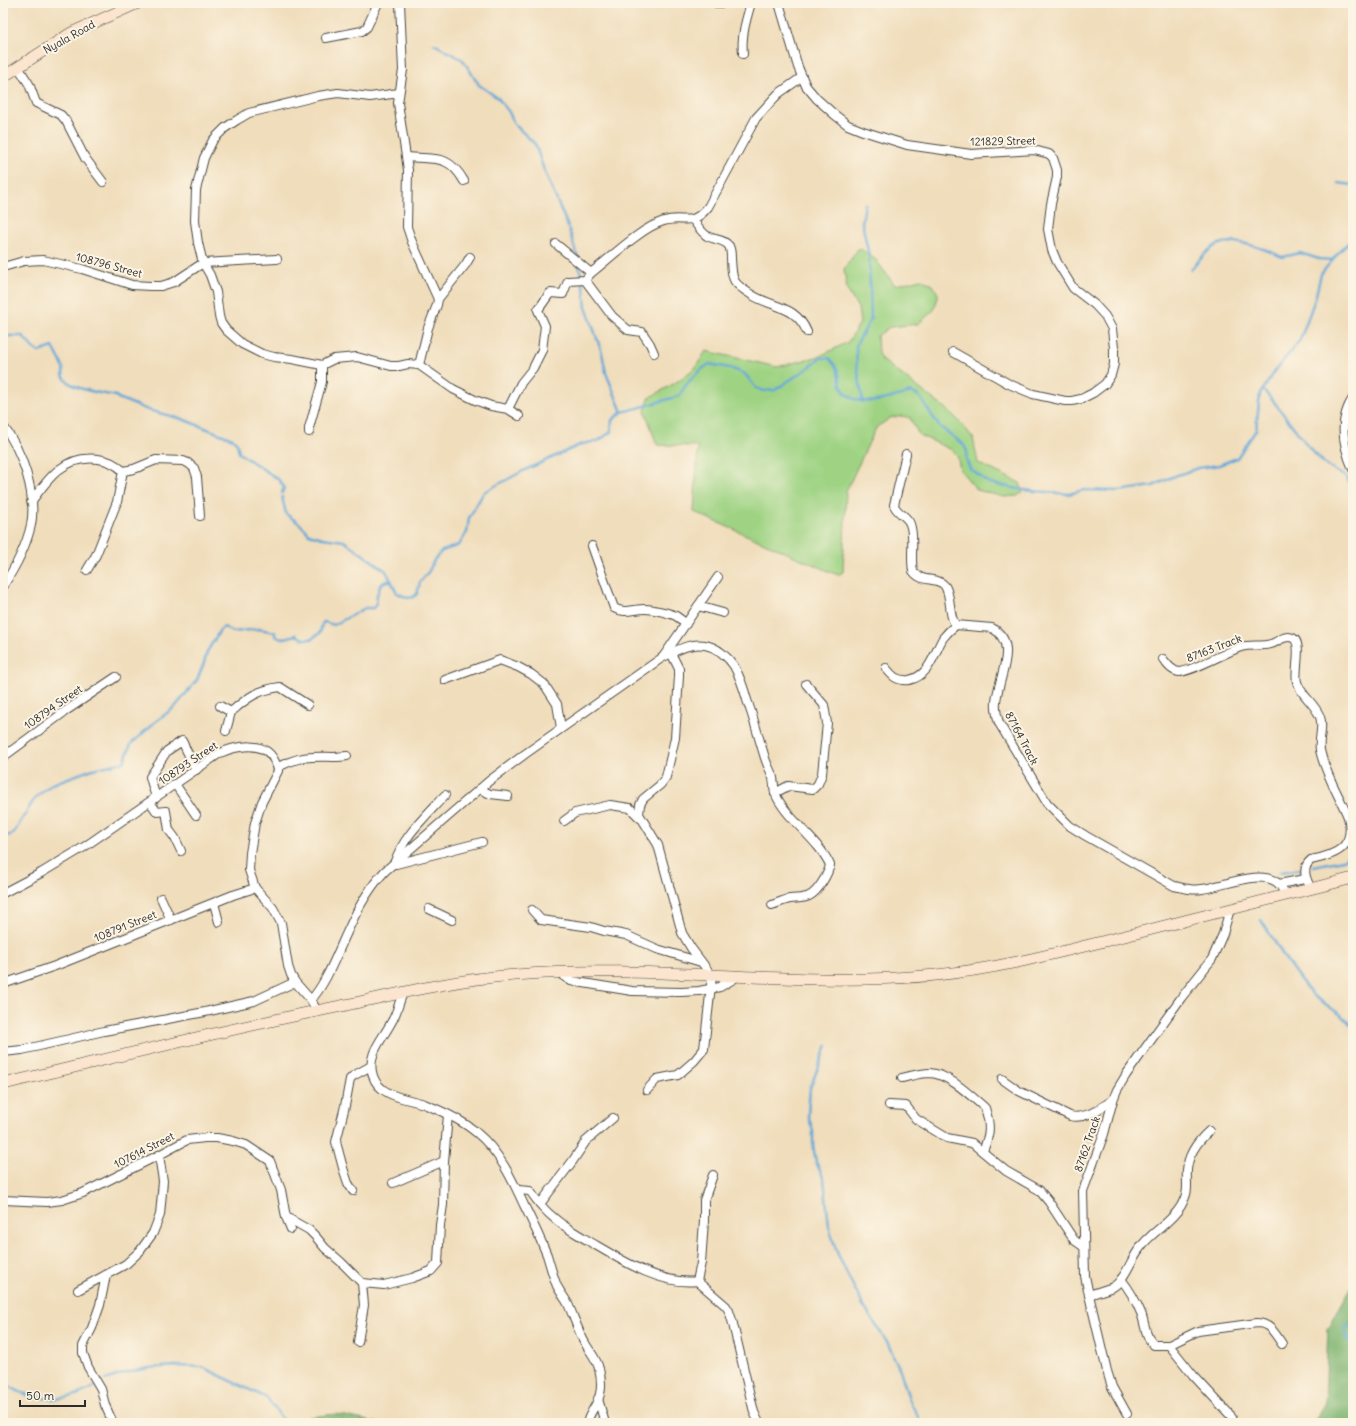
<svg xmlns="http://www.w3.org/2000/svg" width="1356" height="1426" viewBox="0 0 1356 1426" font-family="Delius,sans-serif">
<rect width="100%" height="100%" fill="#fcf5e5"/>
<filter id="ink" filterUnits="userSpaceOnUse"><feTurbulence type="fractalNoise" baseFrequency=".025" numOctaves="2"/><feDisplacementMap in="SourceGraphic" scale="8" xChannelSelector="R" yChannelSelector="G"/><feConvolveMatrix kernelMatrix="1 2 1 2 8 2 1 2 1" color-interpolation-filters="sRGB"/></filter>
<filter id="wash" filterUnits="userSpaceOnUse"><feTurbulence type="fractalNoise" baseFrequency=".012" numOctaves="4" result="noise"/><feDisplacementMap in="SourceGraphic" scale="16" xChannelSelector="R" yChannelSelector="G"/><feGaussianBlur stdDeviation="0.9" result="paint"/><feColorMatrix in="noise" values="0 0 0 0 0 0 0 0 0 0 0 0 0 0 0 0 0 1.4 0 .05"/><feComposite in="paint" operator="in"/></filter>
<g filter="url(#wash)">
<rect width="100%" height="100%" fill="#f0ddbb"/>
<polygon fill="#9fd383" stroke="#657f57" points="858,249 861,249 876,260 894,284 896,285 921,279 933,285 938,294 938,297 934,310 918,324 890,327 877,336 878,353 881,359 950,412 962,424 973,438 978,463 1020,483 1023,492 1017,496 1004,497 977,490 960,470 957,455 950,449 919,435 910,418 907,417 901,416 890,418 876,428 846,491 843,572 840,574 835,574 694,512 698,446 657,445 645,411 649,398 675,383 695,368 706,351 777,367 820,356 848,342 860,323 858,308 847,290 844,269"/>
<g fill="#7fb571" stroke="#55704e">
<polygon points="1353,1284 1353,1423 1314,1423 1325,1402 1328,1328"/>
<polygon points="336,1414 378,1423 306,1423 309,1417"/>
</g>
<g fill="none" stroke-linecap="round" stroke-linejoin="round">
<g stroke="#61a7d7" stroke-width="2.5">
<polyline points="434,44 463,60 479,85 498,98 509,112 514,124 535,144 544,170 569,229 578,259"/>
<polyline points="1338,183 1353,185"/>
<polyline points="579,266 584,289 586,307 602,353 606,373 622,412"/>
<path d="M 1191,270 C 1198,262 1207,249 1217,245 C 1235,237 1266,249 1282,257 L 1300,253 L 1319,259 L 1333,260"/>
<path d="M 3,336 L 23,336 L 32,347 L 39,352 L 53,347 C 56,353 62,363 63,367 C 64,370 62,374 64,377 C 70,390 103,393 116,396 L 118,398 L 148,410 L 182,419 L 233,439 L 237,443 L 239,453 L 278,479 L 284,487 L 282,493"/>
<polyline points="1263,390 1274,402 1312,451 1327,466 1346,477 1353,488"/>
<polyline points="863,402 857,366 856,345 871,319 869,256 862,222 865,204"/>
<path d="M 282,497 L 286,514 L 300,524 L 309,534 L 323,538 L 344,541 L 386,571 L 397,593 L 408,598 L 413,597 L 417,594 L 420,582 L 429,571 L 434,560 L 442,551 L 459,545 L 467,532 L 469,518 L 484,492 L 523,471 L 582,444 L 598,441 L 611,432 L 612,420 L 622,412 L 638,408 L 679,396 C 686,383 697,372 709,364 L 730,368 L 745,374 L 756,388 L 764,391 L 775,390 L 811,366 L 820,358 L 829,358 C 831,361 834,364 836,367 C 840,373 839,382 842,388 C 856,412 891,398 911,392 L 919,396 L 939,426 L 963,444 L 967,451 L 966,458 L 970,469 L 989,483 L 1024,490 L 1068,494 L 1084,490 L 1118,491 L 1153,486 L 1172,477 L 1198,468 L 1219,465 L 1237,458 L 1256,430 L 1260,394 L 1278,367 L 1300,340 L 1315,299 L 1321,274 L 1339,252 L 1353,238"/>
<path d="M 3,837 L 13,834 L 35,798 L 52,784 L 93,769 L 124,762 L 131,744 L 155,722 L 175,707 L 197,680 L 204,663 L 207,652 L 220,630 L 224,627 L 233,632 L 259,629 L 275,632 L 275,636 L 281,639 L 296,635 L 303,639 L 311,639 L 320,633 L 322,624 L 324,622 L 334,625 L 365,608 L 374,608 C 378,603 376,600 377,595 C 378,591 380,590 380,585 L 386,581 L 392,582"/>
<polyline points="1313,866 1343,860 1353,852"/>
<polyline points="1280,872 1301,869"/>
<polyline points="1261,920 1288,963 1311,994 1344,1017 1353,1027"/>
<polyline points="827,1045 810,1088 808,1115 813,1131 813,1145 816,1162 824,1179 829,1226 836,1250 848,1276 863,1305 888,1344 900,1370 909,1399 921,1423"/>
<polyline points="1353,1323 1345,1328 1347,1337 1353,1346"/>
<polyline points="105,1380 123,1374 148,1368 176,1366 202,1367 267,1398 285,1423"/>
<path d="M 3,1381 C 23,1399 54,1403 79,1394 C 84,1392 90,1389 96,1386"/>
</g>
</g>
</g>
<g filter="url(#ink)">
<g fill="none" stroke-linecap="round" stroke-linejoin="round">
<defs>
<g id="street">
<polyline points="400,3 403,70 398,103 408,170 407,227 412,242 438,299"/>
<polyline points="716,3 724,3"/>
<polyline points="779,3 798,67 806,86 817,99 835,115 848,125 863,131 907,145 971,154 1034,150 1049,154 1053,158 1057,170 1057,177 1051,204 1048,229 1052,250 1057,262 1073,288 1095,305 1105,316 1112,329 1114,348 1114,364 1111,375 1105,384 1093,393 1081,399 1072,401 1065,401 1033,394 1009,384 953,352"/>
<polyline points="326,38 362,31 367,27 378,3"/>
<path d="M 743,54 C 741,36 746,20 751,3"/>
<polyline points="18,67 29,84 36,103 61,115 66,121 85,158 103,182"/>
<polyline points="399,93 370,97 338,93 318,96 249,113 237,120 225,128 213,140 204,158 196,190 195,221 198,243 203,263 210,275 216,292 219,316 221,323 226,330 242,344 262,354 274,357 292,359 322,365 334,359 357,357 391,366 399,366 408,364 419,365"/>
<path d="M 407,157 C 434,160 448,153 464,181"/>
<path d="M 693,220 C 697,225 701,232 707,236 C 714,240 724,239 729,246 C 731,250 731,254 731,258 C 732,281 732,283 752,295 C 773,308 796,305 807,332"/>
<polyline points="556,244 591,273"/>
<polyline points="470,257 466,264 438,299 437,305 428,328 419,365 453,389 475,400 491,406 508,409 519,416"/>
<polyline points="3,267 24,261 43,260 82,269 132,285 150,286 161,286 174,282 203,263 277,259"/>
<polyline points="585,280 612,316 628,330 642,332 650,344 654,353"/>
<path d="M 1353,398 C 1338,420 1343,446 1353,469"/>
<path d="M 508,409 L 521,383 L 533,368 L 542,350 L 545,326 L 538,310 L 550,293 L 563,294 L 568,281 L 585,280 L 591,273 C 609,259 642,227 664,221 C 684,215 691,228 708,207 L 756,118 L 778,94 L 802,77"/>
<path d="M 3,426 C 22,450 37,494 31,525 C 26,547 15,568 3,586"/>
<polyline points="309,432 309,428 322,382 322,365"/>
<path d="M 906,454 L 894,505 C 897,514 907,515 910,524 C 915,537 910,556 913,571 C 922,584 938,576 945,586 C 952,597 948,617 956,625 L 992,628 C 1020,643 998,678 996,702 C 995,710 997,716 999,723 L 1047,803 L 1070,826 L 1086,836 L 1174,886 C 1184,888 1192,891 1202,889 C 1222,887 1263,867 1280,885 C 1282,888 1284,892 1286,895"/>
<path d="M 31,502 C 49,477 65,455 98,459 C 108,460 116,464 123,471"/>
<path d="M 592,546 L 614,608 C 624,614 634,609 645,609 C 652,609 670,613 676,616 C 679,618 683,621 686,624"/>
<polyline points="87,570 96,555 117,502 123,471 134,469 156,460 183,461 188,463 194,468 197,477 200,516"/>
<polyline points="698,606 723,613"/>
<polyline points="663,657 718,577"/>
<path d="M 1163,659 C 1167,664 1171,671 1179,672 C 1191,672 1226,652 1241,647 C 1250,644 1261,647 1271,644 C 1278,642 1285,634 1293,638 C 1303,643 1294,671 1297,682 C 1301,696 1315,703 1320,717 C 1324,727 1318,739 1320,750 C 1325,774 1339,795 1348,817 C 1356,847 1336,855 1311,860 C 1301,868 1306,879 1311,889"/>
<path d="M 886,668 C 893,677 897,681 909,680 C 930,676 934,653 943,638 C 947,633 951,629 956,625"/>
<polyline points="445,680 500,660 518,667 531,674 544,684 557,704 561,728"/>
<polyline points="220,706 231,712 226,731"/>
<path d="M 231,712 C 248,697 258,690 280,687 L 308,705"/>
<polyline points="3,757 67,710 116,677"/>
<path d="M 278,767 C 288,762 300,757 312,757 C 324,756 335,758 347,756"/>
<polyline points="175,784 196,815"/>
<polyline points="480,789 490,794 508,796"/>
<polyline points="775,793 788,786 813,789 818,784 822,774 827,723 824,705 806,684"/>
<polyline points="156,798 150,777 167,751 182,741 196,770"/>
<polyline points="150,802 157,812 166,811 169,830 175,838 181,851"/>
<polyline points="564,821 575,813 610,805 630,808 640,818"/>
<path d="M 394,864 C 403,836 426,816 445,795"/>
<polyline points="396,864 482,842"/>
<polyline points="1279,884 1305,879"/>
<path d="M 3,893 L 41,873 L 84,847 L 220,753 C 237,746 264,740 274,760 C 276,764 278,767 278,771 L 262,802 L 255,823 L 250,853 L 249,870 L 255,888 L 273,908 L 281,923 L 288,966 L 291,975 L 295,982 L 311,1000 L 317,1011"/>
<polyline points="161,898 171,920"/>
<polyline points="214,903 219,922"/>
<polyline points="429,909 452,920"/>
<polyline points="532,910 541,920 591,927 604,931 626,935 657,949 701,962"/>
<polyline points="559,973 571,981 632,991 681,992 699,991 720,987 737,977"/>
<polyline points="3,984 55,966 233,895 255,888"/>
<path d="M 403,993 C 399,1002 397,1013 392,1021 C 383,1039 366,1054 373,1076 C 380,1097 406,1098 424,1104 C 442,1111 462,1120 477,1133 C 499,1151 512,1179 524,1205 C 532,1221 540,1238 547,1255 C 550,1265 553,1276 557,1286 C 560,1292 565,1298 568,1304 C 574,1317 578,1331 585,1343 C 590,1352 597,1359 599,1369 C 602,1381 602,1394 596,1404 C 592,1412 589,1414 587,1423"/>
<path d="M 311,1000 C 324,985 332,966 340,948 C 352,921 364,893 385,871 L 489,781 L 525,754 L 663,657 C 676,651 690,642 705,645 C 717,647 728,657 734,666 C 740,677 744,689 747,700 C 754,719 759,739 765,758 C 767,765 771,771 773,778 C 774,783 774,788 775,793 C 785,818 819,840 830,865 C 828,874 818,892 809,896 C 803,899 797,898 790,899 C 784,900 778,903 772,905"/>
<polyline points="3,1052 22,1050 104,1031 205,1012 254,1001 295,982"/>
<path d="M 902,1078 C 911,1076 920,1073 930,1073 C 949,1074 971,1096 985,1108 C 991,1126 990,1134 983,1151"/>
<path d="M 1002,1079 L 1019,1091 L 1070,1116 C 1086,1120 1100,1108 1113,1100"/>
<polyline points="647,1090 657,1079 678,1075 694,1061 704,1049 712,976 691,948 682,933 658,845 639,814 640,805 643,799 660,785 666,777 675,738 679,676 679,669 671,653"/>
<polyline points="889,1105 906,1106 916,1119 947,1138 972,1143 1006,1171 1039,1190 1049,1202 1074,1240 1084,1247"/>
<polyline points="393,1183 444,1161"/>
<path d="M 518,1190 L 530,1191 C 537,1201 545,1211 554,1218 C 564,1227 576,1233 587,1240 C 618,1258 660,1286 697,1281 L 726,1306 L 729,1311 L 732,1320 L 754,1412 L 759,1423"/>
<polyline points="353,1191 348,1183 343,1168 336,1142 345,1106 350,1079 353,1076 371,1066"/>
<polyline points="3,1200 47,1202 62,1200 83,1193 159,1155 187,1140 205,1138 217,1138 233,1141 246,1145 270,1161 281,1190 286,1217 291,1229"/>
<polyline points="540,1204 572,1162 586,1141 613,1118"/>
<polyline points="286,1217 309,1230 316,1237 325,1248 341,1262 362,1283 364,1305 358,1342"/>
<polyline points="106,1275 100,1305 92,1328 83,1346 83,1353 88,1367 101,1389 105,1405 113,1423"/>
<path d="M 1121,1279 C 1129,1289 1136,1301 1141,1313 C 1145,1323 1145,1337 1154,1345 L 1169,1345 L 1198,1331 L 1257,1323 C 1270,1323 1276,1335 1282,1344"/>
<polyline points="697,1281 701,1263 704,1221 704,1200 713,1175"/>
<polyline points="362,1283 384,1285 412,1278 431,1271 438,1263 440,1225 443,1205 444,1161 448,1115"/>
<polyline points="78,1290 126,1264 140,1251 153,1233 160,1215 163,1181 159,1155"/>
<path d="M 1089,1295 L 1113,1287 L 1117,1284 C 1127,1275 1131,1259 1140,1248 C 1151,1232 1170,1224 1181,1206 C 1190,1189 1186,1188 1187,1170 C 1188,1155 1198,1141 1209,1131"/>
<polyline points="1169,1345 1193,1375 1232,1417"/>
<polyline points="598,1399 605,1423"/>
<polyline points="1127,1414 1112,1387 1107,1371 1089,1295 1085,1276 1083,1191 1104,1134 1113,1100 1117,1090 1126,1075 1181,998 1212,959 1223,934 1230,909"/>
</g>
<g id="secondary">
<polyline points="3,77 71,33 138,3"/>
<path d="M 3,1084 C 117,1057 231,1028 346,1005 C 402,993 458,979 516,975 C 656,963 796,989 936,975 C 1000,969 1064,951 1125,936 C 1201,916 1277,898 1353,878"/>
</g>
</defs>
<use href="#street" stroke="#494641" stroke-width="10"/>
<use href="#secondary" stroke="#494641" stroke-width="12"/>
<use href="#street" stroke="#fff" stroke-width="8"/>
<use href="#secondary" stroke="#fce5cf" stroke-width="11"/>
</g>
</g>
<g text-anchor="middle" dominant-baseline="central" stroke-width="4" stroke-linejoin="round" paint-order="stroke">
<g font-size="11" fill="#2b2b2b" stroke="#fcf5e5">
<text transform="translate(69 37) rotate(-29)">Nyala Road</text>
<text transform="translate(1003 141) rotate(-1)">121829 Street</text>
<text transform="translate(109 265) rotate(15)">108796 Street</text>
<text transform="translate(1214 648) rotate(-21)">87163 Track</text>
<text transform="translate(53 707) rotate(-35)">108794 Street</text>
<text transform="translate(1022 738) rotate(62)">87164 Track</text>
<text transform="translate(188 763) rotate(-34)">108793 Street</text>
<text transform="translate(125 926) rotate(-22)">108791 Street</text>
<text transform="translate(1087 1144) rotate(-71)">87162 Track</text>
<text transform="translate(144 1150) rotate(-27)">107614 Street</text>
</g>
</g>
<rect width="1356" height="1426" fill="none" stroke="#fcf5e5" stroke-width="16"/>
<path d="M20 1400v6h65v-6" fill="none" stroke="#2b2b2b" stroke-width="2"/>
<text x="26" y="1400" font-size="12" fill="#2b2b2b" stroke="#fcf5e5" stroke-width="3" paint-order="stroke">50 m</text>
</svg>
